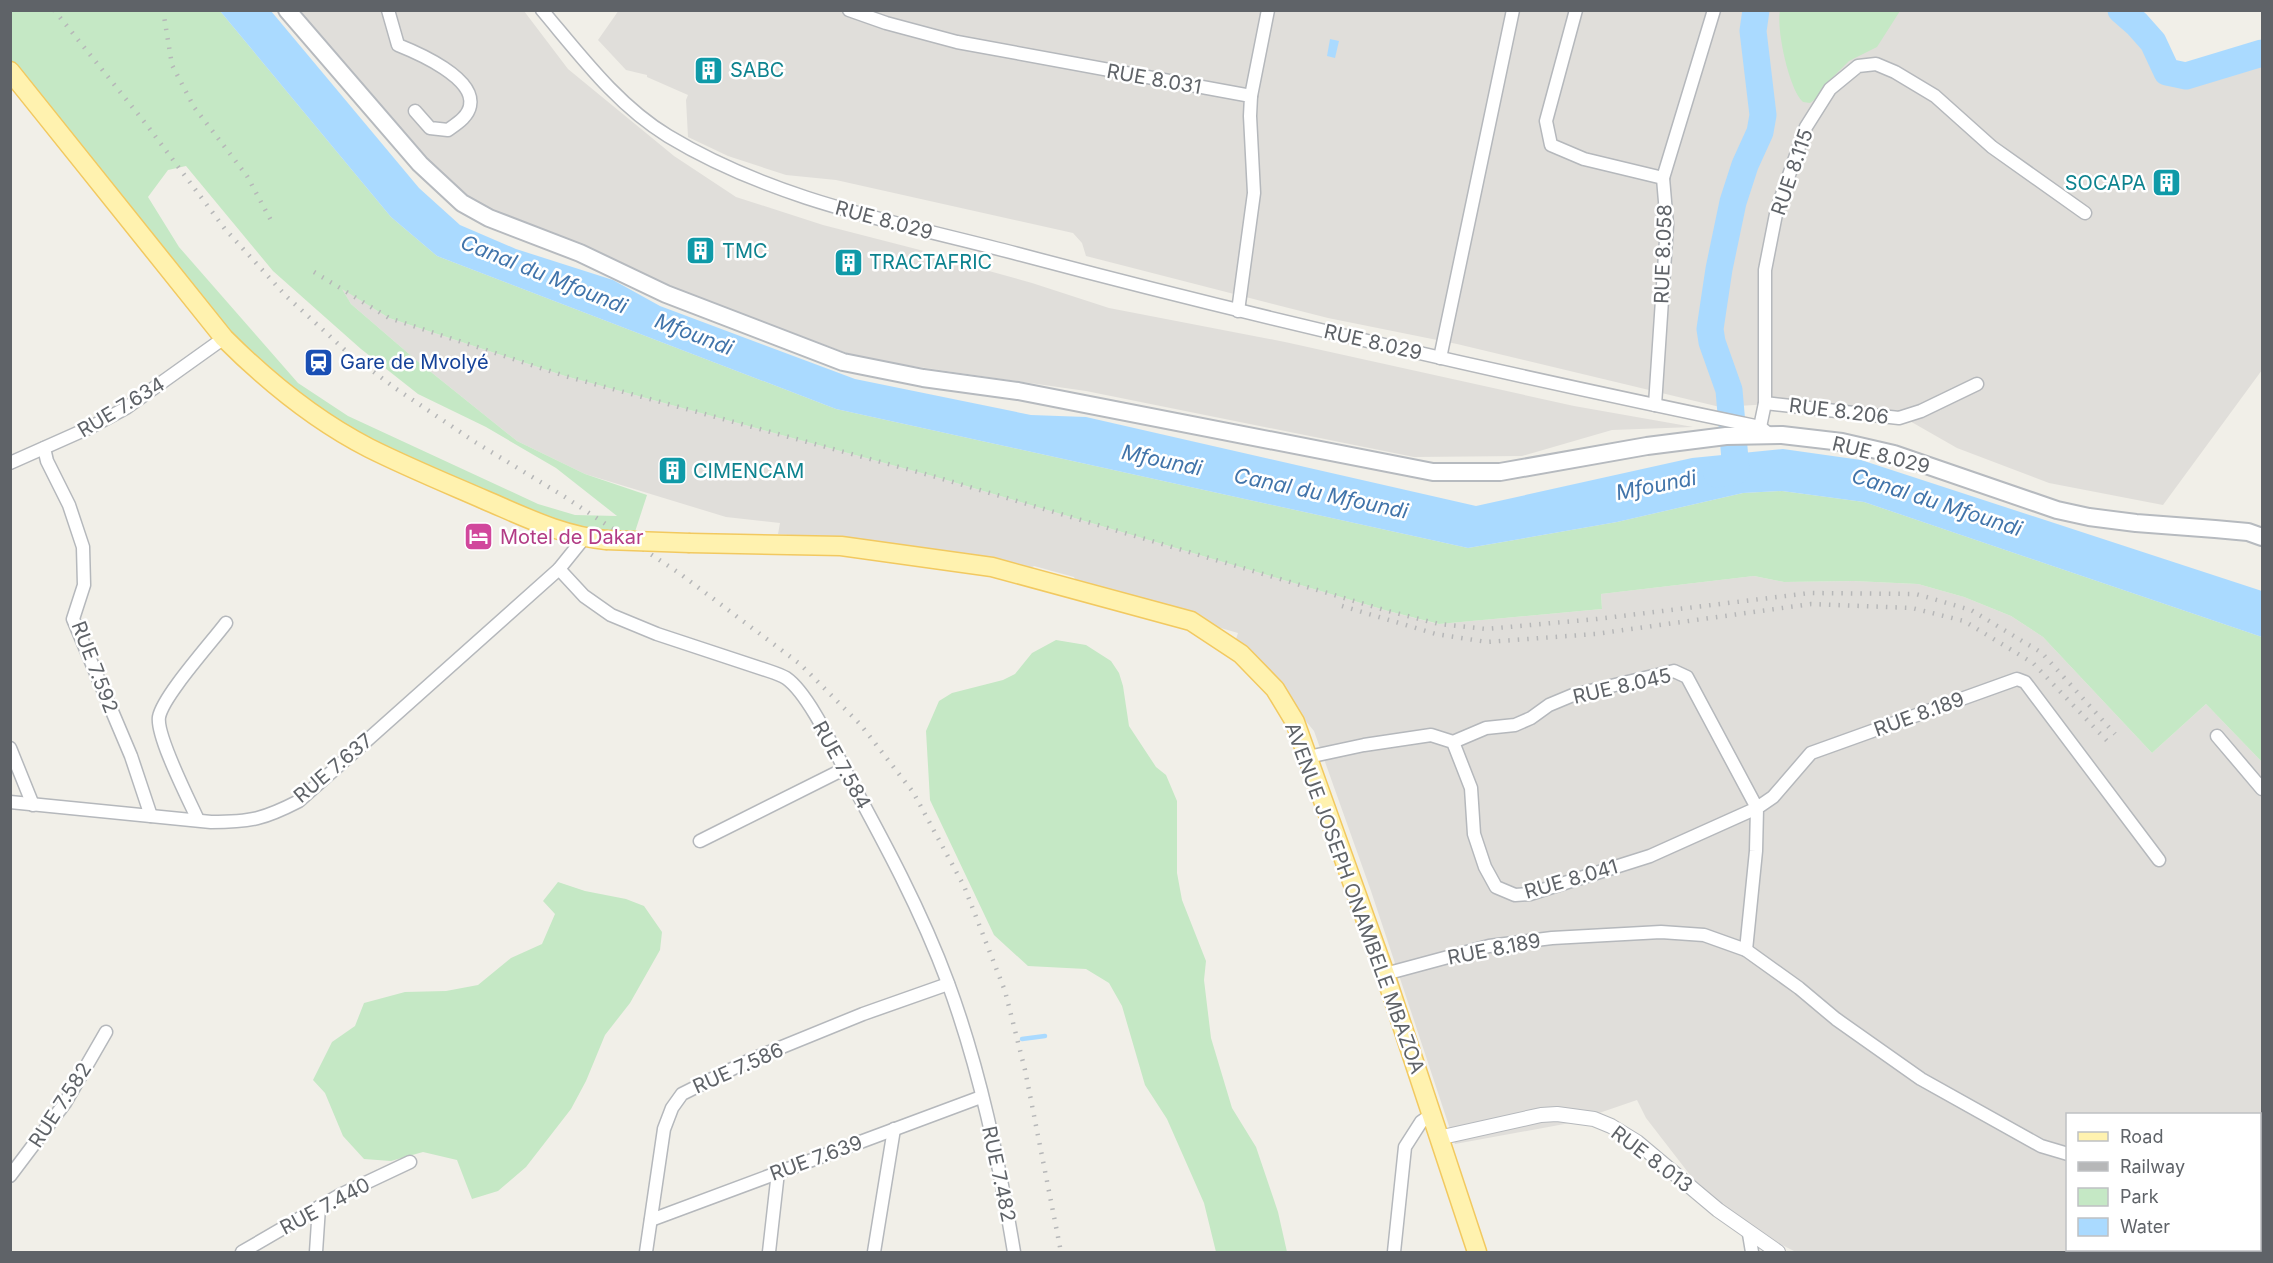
<svg xmlns="http://www.w3.org/2000/svg" width="2273" height="1263" viewBox="0 0 2273 1263" font-family="Inter,sans-serif">
<rect width="100%" height="100%" fill="#f1efe8"/>
<g fill="#e0deda">
<polygon points="619,10 2121,11 2137,24 2153,42 2167,72 2186,76 2262,53 2262,370 2163,505 2049,483 1957,448 1901,416 1804,402 1720,407 1457,344 1328,318 1086,256 1082,243 1073,233 836,180 786,175 728,156 688,137 686,100 688,95 647,77 647,75 626,70 598,40"/>
<polygon points="300,11 524,11 568,69 674,156 736,197 823,225 955,259 960,263 1032,283 1109,308 1285,342 1574,406 1693,427 1612,430 1522,456 1414,457 1086,391 863,359 681,291 515,222 465,197 425,160"/>
<polygon points="341,288 389,318 565,376 936,477 1388,611 1438,624 1602,609 1601,594 1754,576 1784,582 1853,581 1918,584 1964,597 2011,616 2043,637 2152,753 2206,704 2262,762 2262,1232 2260,1236 2260,1114 2068,1114 2068,1250 2245,1250 2241,1252 1796,1252 1762,1235 1711,1202 1646,1118 1637,1100 1570,1123 1455,1144 1371,891 1314,731 1295,708 1235,642 1238,633 1079,587 1074,577 1034,566 1024,572 847,539 778,534 780,523 726,517 585,474 517,441 416,360 351,304"/>
</g>
<g fill="#c5e8c5" fill-rule="evenodd">
<path d="M 10,11 L 220,11 L 391,217 L 437,256 L 836,409 L 1468,548 L 1617,522 L 1743,493 L 1782,491 L 1864,502 L 2262,637 L 2262,762 L 2206,704 L 2152,753 L 2043,637 L 2011,616 L 1964,597 L 1918,584 L 1853,581 L 1784,582 L 1754,576 L 1601,594 L 1602,609 L 1439,624 L 1388,611 L 936,477 L 565,376 L 389,318 L 342,289 L 351,304 L 416,360 L 517,441 L 585,474 L 647,495 L 632,541 L 606,540 L 396,460 L 244,359 L 11,71 ZM 186,166 L 273,271 L 361,349 L 418,394 L 486,427 L 556,468 L 617,516 L 575,515 L 538,504 L 348,416 L 298,383 L 179,247 L 148,197 L 168,170 Z"/>
<path d="M 1780,11 L 1900,11 L 1877,47 L 1849,61 L 1834,76 L 1817,98 L 1810,103 L 1803,102 C 1789,90 1776,28 1780,11 Z"/>
<polygon points="1056,640 1086,645 1111,661 1119,673 1123,686 1129,726 1156,767 1166,775 1177,801 1177,873 1182,900 1206,961 1204,980 1211,1038 1232,1108 1256,1147 1278,1212 1287,1252 1216,1252 1204,1203 1167,1119 1145,1085 1122,1006 1109,983 1086,969 1028,966 994,935 930,800 926,731 939,701 952,693 1003,680 1015,674 1032,653"/>
<polygon points="558,882 585,891 626,899 644,906 662,932 660,950 630,1003 605,1035 586,1081 571,1109 526,1167 498,1191 472,1199 457,1160 423,1152 391,1161 364,1159 343,1136 325,1093 313,1080 332,1042 355,1026 364,1003 405,992 446,991 478,985 511,958 542,944 555,914 543,901"/>
</g>
<g fill="#aadaff">
<polygon points="220,11 271,11 419,188 460,225 516,249 613,280 660,306 855,379 1031,415 1086,417 1476,506 1692,458 1783,449 1861,460 2262,591 2262,637 1864,502 1782,491 1743,493 1617,522 1468,548 836,409 437,256 391,217"/>
<polygon points="1330,39 1339,41 1335,58 1327,56"/>
</g>
<g fill="none" stroke-linecap="round" stroke-linejoin="round">
<polyline stroke="#aadaff" stroke-width="4.5" points="1022,1039 1045,1036"/>
<g stroke="#aadaff" stroke-width="27">
<polyline points="2121,10 2137,24 2153,42 2167,72 2186,76 2262,53"/>
<polyline points="1717,474 1736,471 1729,390 1712,342 1710,329 1719,269 1733,202 1745,165 1760,132 1763,115 1753,31 1756,10"/>
</g>
<defs>
<g id="minor">
<path d="M 388,10 L 398,45 C 418,53 476,78 470,106 C 468,117 456,124 448,130 L 430,128 L 415,111"/>
<path d="M 542,10 C 580,55 617,105 668,136 C 777,202 901,223 1022,255 C 1266,320 1513,376 1760,427 L 1769,434"/>
<polyline points="849,10 886,23 957,42 1251,96 1250,116 1254,193 1238,311"/>
<polyline points="1576,10 1546,121 1551,145 1584,159 1663,178 1667,225 1655,405"/>
<polyline points="1251,96 1268,10"/>
<polyline points="1663,178 1714,10"/>
<polyline points="1440,358 1513,10"/>
<polyline points="1765,403 1899,418 1921,411 1977,384"/>
<polyline points="1760,427 1765,403 1765,270 1777,209 1806,127 1830,89 1858,66 1876,64 1895,72 1935,96 1992,147 2085,213"/>
<polyline points="44,448 47,461 69,505 83,547 84,585 73,619 131,756 151,816"/>
<polyline points="10,463 91,427 126,408 224,338"/>
<path d="M 559,569 L 584,596 L 611,615 L 657,634 L 769,671 C 775,673 781,675 786,678 C 808,693 834,749 847,774 C 884,842 921,910 948,983 C 980,1070 999,1162 1014,1252"/>
<polyline points="2217,736 2262,789"/>
<polyline points="10,748 33,805"/>
<polyline points="1308,757 1364,745 1431,735 1453,742 1471,788 1474,834 1485,867 1496,887 1515,895 1530,894 1650,856 1757,808 1687,677 1674,671 1573,695 1549,705 1531,718 1515,725 1486,728 1453,742"/>
<path d="M 10,802 L 211,822 C 251,822 264,819 299,801 L 559,569 L 584,538"/>
<path d="M 198,820 C 189,800 156,736 159,717 C 163,696 211,643 226,623"/>
<polyline points="700,841 844,769"/>
<polyline points="1746,950 1756,851 1757,808 1773,797 1811,753 2017,679 2025,682 2159,860"/>
<polyline points="1385,974 1489,946 1552,938 1661,932 1704,935 1746,950 1799,988 1836,1019 1921,1079 2041,1146 2068,1154"/>
<polyline points="10,1176 65,1103 106,1032"/>
<polyline points="2260,1179 2262,1179"/>
<polyline points="651,1220 981,1097"/>
<polyline points="1749,1234 1752,1252"/>
<polyline points="242,1252 340,1195 410,1162"/>
<polyline points="316,1252 319,1207"/>
<polyline points="646,1252 664,1129 672,1108 682,1094 750,1060 863,1014 948,984"/>
<polyline points="769,1252 778,1172"/>
<polyline points="874,1252 894,1129"/>
<polyline points="1394,1252 1405,1147 1421,1122 1431,1115"/>
</g>
<polyline id="tertiary" points="1438,1138 1541,1115 1557,1114 1594,1119 1611,1126 1637,1142 1718,1210 1778,1252"/>
<polyline id="secondary" points="287,10 420,164 462,203 489,218 580,253 666,294 843,362 923,378 1018,391 1433,472 1500,472 1647,446 1726,436 1782,435 1842,442 1894,454 2057,510 2089,517 2136,523 2215,529 2248,532 2262,537"/>
<g id="primary">
<path d="M 10,71 L 224,338 C 266,380 316,421 369,448 C 407,467 446,483 485,500 C 525,517 562,536 606,540"/>
<polyline points="690,543 841,546 992,567 1191,621 1241,654 1275,689 1295,722 1385,974 1477,1252"/>
</g>
</defs>
<use href="#minor" stroke="#b5b8bc" stroke-width="15"/>
<use href="#tertiary" stroke="#b5b8bc" stroke-width="16"/>
<use href="#secondary" stroke="#b6babf" stroke-width="20"/>
<use href="#primary" stroke="#f2c960" stroke-width="21"/>
<use href="#minor" stroke="#fff" stroke-width="12"/>
<use href="#tertiary" stroke="#fff" stroke-width="14"/>
<use href="#secondary" stroke="#fff" stroke-width="16"/>
<use href="#primary" stroke="#fff2af" stroke-width="18"/>
<g stroke="#b6b7b8" stroke-width="4.5" stroke-dasharray="1.5 8" stroke-linecap="butt">
<polyline points="54,10 146,124 225,229 286,296 346,351 395,388 475,442 565,497 679,573 800,664 860,724 913,792 964,886 1005,991 1025,1070 1061,1252"/>
<polyline points="163,10 172,65 194,107 247,176 274,226"/>
<polyline points="314,272 389,318 565,376 936,477 1388,611 1439,624 1486,629 1597,619 1810,593 1916,594 1971,610 2042,653 2115,734"/>
<polyline points="1342,606 1436,634 1487,642 1595,634 1811,604 1912,608 1964,621 2033,663 2109,743"/>
</g>
<defs>
<polyline id="primary-bridge" points="606,540 690,543"/>
</defs>
<use href="#primary-bridge" stroke="#f2c960" stroke-width="21" stroke-linecap="butt"/>
<use href="#primary-bridge" stroke="#fff2af" stroke-width="18"/>
</g>
<defs>
<symbol id="building-square" viewBox="-11 -11 22 22"><rect x="-9" y="-9" width="18" height="18" rx="4" fill="#0f9aa8" stroke="#fff"/><path d="M-4-6H4V6H1V3H-1V6H-4ZM-2.5-4.3h1.7v1.8h-1.7ZM.8-4.3h1.7v1.8H.8ZM-2.5-1h1.7V.8h-1.7ZM.8-1h1.7V.8H.8Z" fill="#fff"/></symbol>
<symbol id="station-square" viewBox="-11 -11 22 22"><rect x="-9" y="-9" width="18" height="18" rx="4" fill="#1a4fb4" stroke="#fff"/><path d="M-3-6H3Q5-6 5-4V2Q5 4 3 4L4.5 6H3L1.5 4h-3L-3 6H-4.5L-3 4Q-5 4-5 2V-4Q-5-6-3-6ZM-3.5-4v3h7v-3ZM-3.5 1v1.5H-2V1ZM2 1v1.5H3.5V1Z" fill="#fff"/></symbol>
<symbol id="hotel-square" viewBox="-11 -11 22 22"><rect x="-9" y="-9" width="18" height="18" rx="4" fill="#d1479c" stroke="#fff"/><path d="M-6-4.5h1.5V1H6V5H4.5V3h-9V5H-6ZM-4 0a1.8 1.8 0 1 1 3.6 0ZM.5 0V-2.5h3Q6-2.5 6 0Z" fill="#fff"/></symbol>
</defs>
<g fill-rule="evenodd">
<use href="#building-square" x="692" y="54" width="33" height="33"/>
<use href="#building-square" x="2150" y="166" width="33" height="33"/>
<use href="#building-square" x="684" y="234" width="33" height="33"/>
<use href="#building-square" x="832" y="246" width="33" height="33"/>
<use href="#station-square" x="302" y="346" width="33" height="33"/>
<use href="#building-square" x="656" y="454" width="33" height="33"/>
<use href="#hotel-square" x="462" y="520" width="33" height="33"/>
</g>
<g text-anchor="middle" dominant-baseline="central" stroke-width="5" stroke-linejoin="round" paint-order="stroke">
<g font-size="20" fill="#0d838f" stroke="#fff" text-anchor="start">
<text x="730" y="70">SABC</text>
<text x="2146" y="183" text-anchor="end">SOCAPA</text>
<text x="722" y="251">TMC</text>
<text x="869" y="262">TRACTAFRIC</text>
<text x="693" y="471">CIMENCAM</text>
</g>
<g font-size="20" fill="#5f6368" stroke="#fff">
<text transform="translate(1154 79) rotate(10)">RUE 8.031</text>
<text transform="translate(1792 172) rotate(-71)">RUE 8.115</text>
<text transform="translate(884 220) rotate(15)">RUE 8.029</text>
<text transform="translate(1663 254) rotate(-88)">RUE 8.058</text>
<text transform="translate(1373 342) rotate(13)">RUE 8.029</text>
<text transform="translate(121 407) rotate(-31)">RUE 7.634</text>
<text transform="translate(1839 411) rotate(7)">RUE 8.206</text>
<text transform="translate(1881 455) rotate(14)">RUE 8.029</text>
<text transform="translate(95 667) rotate(69)">RUE 7.592</text>
<text transform="translate(1622 686) rotate(-13)">RUE 8.045</text>
<text transform="translate(1919 714) rotate(-20)">RUE 8.189</text>
<text transform="translate(842 765) rotate(61)">RUE 7.584</text>
<text transform="translate(333 768) rotate(-40)">RUE 7.637</text>
<text transform="translate(1571 879) rotate(-16)">RUE 8.041</text>
<text transform="translate(1355 898) rotate(70)">AVENUE JOSEPH ONAMBELE MBAZOA</text>
<text transform="translate(1494 949) rotate(-11)">RUE 8.189</text>
<text transform="translate(738 1068) rotate(-24)">RUE 7.586</text>
<text transform="translate(60 1105) rotate(-57)">RUE 7.582</text>
<text transform="translate(816 1158) rotate(-20)">RUE 7.639</text>
<text transform="translate(1652 1159) rotate(37)">RUE 8.013</text>
<text transform="translate(999 1174) rotate(78)">RUE 7.482</text>
<text transform="translate(325 1206) rotate(-28)">RUE 7.440</text>
</g>
<g font-size="20" fill="#164399" stroke="#fff" text-anchor="start">
<text x="340" y="362">Gare de Mvolyé</text>
</g>
<g font-size="20" fill="#b23c85" stroke="#fff" text-anchor="start">
<text x="500" y="537">Motel de Dakar</text>
</g>
<g font-size="21" font-style="italic" fill="#4174aa" stroke="#fff">
<text transform="translate(544 274) rotate(22)">Canal du Mfoundi</text>
<text transform="translate(694 334) rotate(21)">Mfoundi</text>
<text transform="translate(1162 460) rotate(12)">Mfoundi</text>
<text transform="translate(1656 485) rotate(-11)">Mfoundi</text>
<text transform="translate(1321 493) rotate(12)">Canal du Mfoundi</text>
<text transform="translate(1937 502) rotate(18)">Canal du Mfoundi</text>
</g>
</g>
<rect width="2273" height="1263" fill="none" stroke="#5f6368" stroke-width="24"/>
<rect x="2066" y="1113" width="195" height="138" fill="#ffffff" stroke="#bfc1c3" stroke-width="1.5"/>
<rect x="2078" y="1132" width="30" height="9" fill="#fff2af" stroke="#bfc1c3" stroke-width="1.5"/>
<text x="2120" y="1143" font-size="18" fill="#5f6368">Road</text>
<rect x="2078" y="1162" width="30" height="9" fill="#b6b7b8" stroke="#bfc1c3" stroke-width="1.5"/>
<text x="2120" y="1173" font-size="18" fill="#5f6368">Railway</text>
<rect x="2078" y="1188" width="30" height="18" fill="#c5e8c5" stroke="#bfc1c3" stroke-width="1.5"/>
<text x="2120" y="1203" font-size="18" fill="#5f6368">Park</text>
<rect x="2078" y="1218" width="30" height="18" fill="#aadaff" stroke="#bfc1c3" stroke-width="1.5"/>
<text x="2120" y="1233" font-size="18" fill="#5f6368">Water</text>
</svg>
